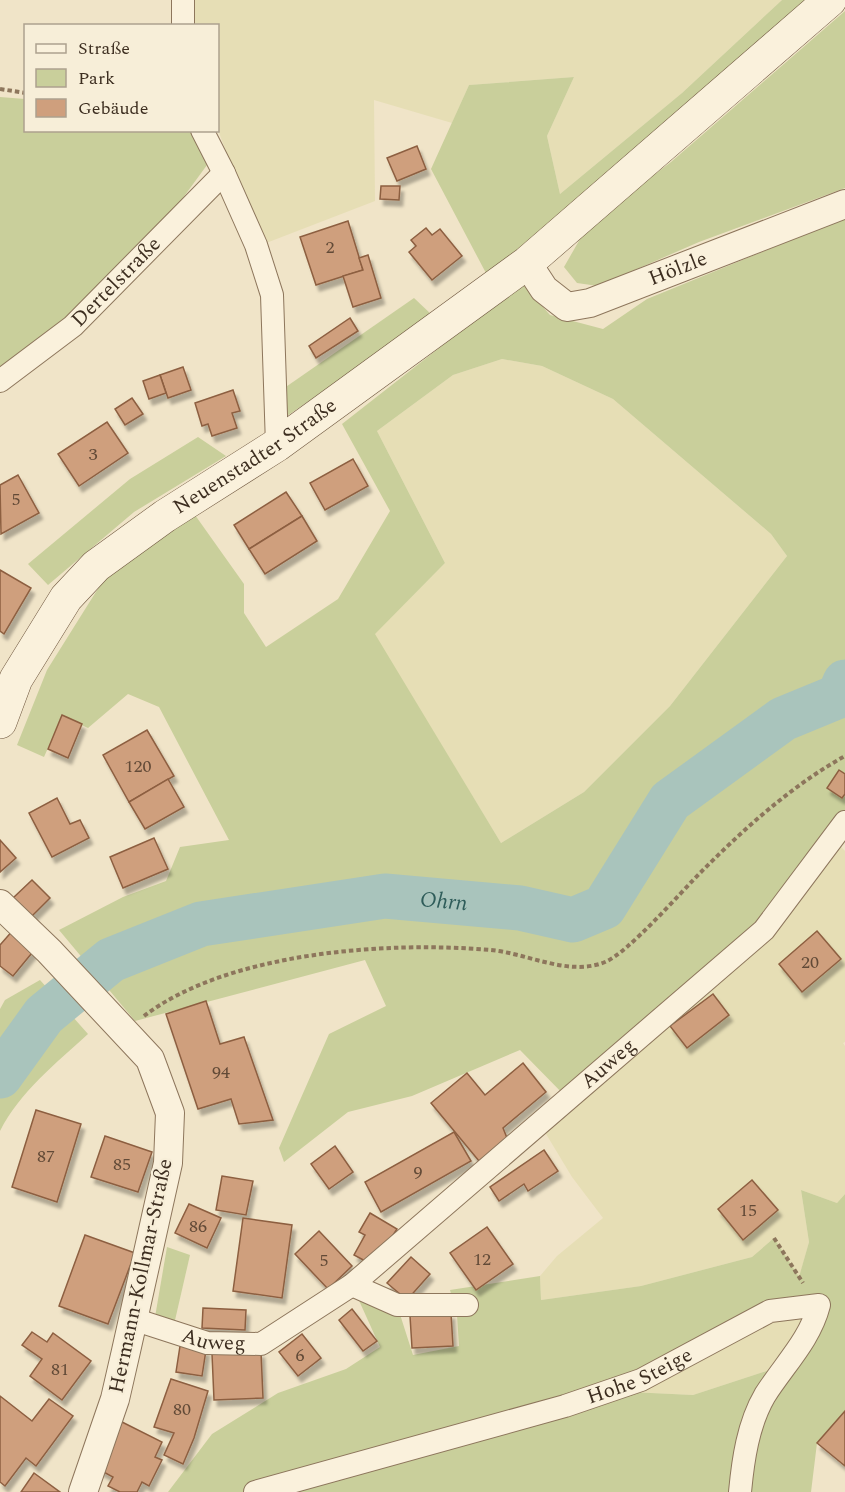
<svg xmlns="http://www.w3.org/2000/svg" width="845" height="1492" viewBox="0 0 845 1492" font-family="Spectral,serif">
<defs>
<filter id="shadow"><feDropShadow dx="3.5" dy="6" stdDeviation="1.5" flood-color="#0004"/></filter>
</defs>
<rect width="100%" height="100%" fill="#f0e4c8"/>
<g fill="#e6deb5">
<polygon points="187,0 782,0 682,93 560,194 547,136 574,77 469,85 452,123 374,100 375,201 261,245 218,130 218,26 189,25"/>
<polygon points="502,359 542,366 613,399 771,534 787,556 670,706 584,792 501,843 374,634 445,563 377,431 453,375"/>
<polygon points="833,838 845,851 845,1042 843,1043 845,1046 845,1194 837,1203 801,1190 809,1242 799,1278 774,1238 752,1257 641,1286 541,1300 540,1276 557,1256 603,1218 572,1177 540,1124"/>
<polygon points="819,1305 788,1364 693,1395 607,1391 710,1342"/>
</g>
<g fill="#c9cf9b" fill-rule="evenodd">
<polygon points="782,0 813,0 487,275 431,169 469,85 574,77 547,136 560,194 682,93"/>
<polygon points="845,11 845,188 699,242 598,286 577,283 564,267 588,225 671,162"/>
<polygon points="0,97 25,99 26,130 196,132 207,165 166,221 70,320 0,370"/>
<path d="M 845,218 L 845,822 L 764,930 L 568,1099 L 520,1050 L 412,1096 L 348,1112 L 284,1162 L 279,1148 L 329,1034 L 386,1006 L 365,960 L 135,1021 L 59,930 L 123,897 L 166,881 L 180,847 L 229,840 L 159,707 L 128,694 L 88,728 L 62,716 L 44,757 L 17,745 L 47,670 L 104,579 L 195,515 L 244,584 L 244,613 L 266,647 L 338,599 L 390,511 L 342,424 L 522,283 L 550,315 L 603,329 L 647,299 ZM 502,359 L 542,366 L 613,399 L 771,534 L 787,556 L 670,706 L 584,792 L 501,843 L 375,634 L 445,563 L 377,431 L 453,375 Z"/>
<polygon points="414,298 433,316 284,418 280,391"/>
<polygon points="198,437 226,456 134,512 48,585 28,564 130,479"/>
<path d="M 40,980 L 88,1034 C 56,1063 20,1092 0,1131 L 0,1009 L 5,1000 Z"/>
<path d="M 801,1190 L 837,1203 L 845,1194 L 845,1411 L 817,1443 L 811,1492 L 168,1492 L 212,1434 L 278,1393 L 346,1369 L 380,1347 L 352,1285 L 397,1305 L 413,1355 L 459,1346 L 457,1315 L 450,1290 L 540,1276 L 541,1300 L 641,1286 L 752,1257 L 774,1238 L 799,1277 L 809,1242 ZM 819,1305 L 788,1364 L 693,1395 L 609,1391 L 770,1311 Z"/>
<polygon points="167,1247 190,1255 173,1329 154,1323"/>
</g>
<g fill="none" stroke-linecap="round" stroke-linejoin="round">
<path stroke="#a9c4bc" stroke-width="45" id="s1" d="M 0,1076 L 44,1015 L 111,960 L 201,924 L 385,896 L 520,908 L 573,920 L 604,907 L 670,801 L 783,719 L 839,696 L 845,682"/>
</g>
<g fill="#cf9f7d" stroke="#8d5f41" stroke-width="1.5" filter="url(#shadow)">
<polygon points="417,146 426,169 397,181 387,158"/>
<polygon points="381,186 400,186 399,200 380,199"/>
<polygon points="348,221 363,270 316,285 300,237"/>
<polygon points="426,228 432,235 440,229 462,256 432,280 409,252 416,246 411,240"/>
<polygon points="368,255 381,298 353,307 343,276 363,270 359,258"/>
<polygon points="350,318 358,331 316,358 309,346"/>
<polygon points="183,367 191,390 168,398 160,375"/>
<polygon points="160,375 166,393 149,399 143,381"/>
<polygon points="233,390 240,411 232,413 237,428 212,436 208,424 202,426 195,403"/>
<polygon points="132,398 143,414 125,425 115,409"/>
<polygon points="107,422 128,453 79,486 58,454"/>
<polygon points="353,459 368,486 325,510 310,483"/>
<polygon points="18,475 39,513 1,534 0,485"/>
<polygon points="286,492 302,516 249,549 234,525"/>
<polygon points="302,516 317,541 265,574 249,549"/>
<polygon points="0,570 31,588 4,634 0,631"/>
<polygon points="62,715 82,724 68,758 48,749"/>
<polygon points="147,730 174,776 129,802 103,755"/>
<polygon points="839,770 845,774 845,794 842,798 827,788"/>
<polygon points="168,779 184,807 145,829 129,802"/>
<polygon points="57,798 70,824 80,820 89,838 52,857 29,813"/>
<polygon points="154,838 168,869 123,888 110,857"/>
<polygon points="0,840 16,858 0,872"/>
<polygon points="32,880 50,898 31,917 13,898"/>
<polygon points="14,929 36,948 13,976 0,966 0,945"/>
<polygon points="817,931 841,959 802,992 779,964"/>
<polygon points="713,994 729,1015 687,1048 670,1026"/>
<polygon points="206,1001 220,1044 244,1037 273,1120 239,1124 231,1099 198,1109 166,1014"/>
<polygon points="523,1063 546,1092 503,1128 507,1138 479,1161 431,1103 467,1073 485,1095"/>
<polygon points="36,1110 81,1124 57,1202 12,1187"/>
<polygon points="454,1132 471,1161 381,1212 365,1182"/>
<polygon points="105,1136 152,1152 138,1192 91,1177"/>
<polygon points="335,1146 353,1172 329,1189 311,1164"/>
<polygon points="544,1150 558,1171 528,1191 524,1184 499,1201 490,1187"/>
<polygon points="222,1176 253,1181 246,1215 216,1210"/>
<polygon points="752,1180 778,1210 743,1240 718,1209"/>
<polygon points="189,1204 221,1218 207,1248 175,1233"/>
<polygon points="370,1213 397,1229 386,1246 367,1262 354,1255 365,1235 359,1232"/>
<polygon points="243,1218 292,1225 282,1298 233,1291"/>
<polygon points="487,1227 513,1264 476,1290 450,1253"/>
<polygon points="319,1231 352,1266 328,1289 295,1254"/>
<polygon points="85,1235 135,1253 108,1324 59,1306"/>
<polygon points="411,1257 430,1274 407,1300 387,1283"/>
<polygon points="203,1308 246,1310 245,1330 202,1328"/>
<polygon points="352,1309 377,1341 363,1351 339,1320"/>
<polygon points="451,1313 453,1346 412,1348 410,1316"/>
<polygon points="32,1332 47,1342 53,1333 91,1361 62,1400 30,1376 42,1359 22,1345"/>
<polygon points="302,1334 321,1358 298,1376 279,1352"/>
<polygon points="180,1346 206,1350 202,1376 176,1372"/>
<polygon points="261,1352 263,1398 214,1400 212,1354"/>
<polygon points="171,1379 208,1391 194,1438 183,1464 164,1455 174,1433 154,1427"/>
<polygon points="0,1396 32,1421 49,1399 73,1416 36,1466 26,1458 5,1486 0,1482"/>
<polygon points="845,1411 845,1466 817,1443"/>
<polygon points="122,1422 162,1442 155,1457 162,1460 149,1486 142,1482 137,1492 120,1492 108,1486 113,1477 98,1469"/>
<polygon points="34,1473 60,1492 21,1492"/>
</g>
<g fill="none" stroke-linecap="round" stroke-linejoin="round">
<defs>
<g id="minor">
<polyline points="183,0 183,26"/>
<polyline points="202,130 224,173 256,245 272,295 277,445"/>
<path id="s2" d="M 0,381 L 73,326 L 224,173"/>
<polyline points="352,1285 397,1305 467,1305"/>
<path id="s3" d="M 133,1319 L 207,1343 L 261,1344 L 352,1285 L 764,930 L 845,822"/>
<path id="s4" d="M 255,1492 L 565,1406 L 641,1380 L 770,1311 L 819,1305 C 810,1340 784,1365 765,1395 C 748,1424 743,1460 740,1492"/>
</g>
<g id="tertiary">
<path id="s5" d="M 527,263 L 544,289 L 567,307 L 590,303 L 845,204"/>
<polyline points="0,904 49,951 150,1059 170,1113 168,1163 126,1351 115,1399 83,1492"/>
</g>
<g id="secondary">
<path id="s6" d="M 0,722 L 16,679 L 66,598 L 96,566 L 165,516 L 277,445 L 527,263 L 830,0"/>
</g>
</defs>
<use href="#minor" stroke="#8d765c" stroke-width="24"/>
<use href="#tertiary" stroke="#8d765c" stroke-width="30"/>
<use href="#secondary" stroke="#6f573f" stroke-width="34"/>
<g stroke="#8d765c" stroke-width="4" stroke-dasharray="4.5 3" stroke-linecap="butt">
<polyline points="0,89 26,93"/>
<path d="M 144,1016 C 228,952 388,941 490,950 C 527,953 569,977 605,962 C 628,953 681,892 701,872 C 744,829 791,786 845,756"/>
<polyline points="774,1238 803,1283"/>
</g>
<use href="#minor" stroke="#faf1dc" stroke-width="22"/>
<use href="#tertiary" stroke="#faf1dc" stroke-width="28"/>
<use href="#secondary" stroke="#faf1dc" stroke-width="33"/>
</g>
<g text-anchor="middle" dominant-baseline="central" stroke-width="4.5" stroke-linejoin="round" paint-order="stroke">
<g font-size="18" fill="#624a37">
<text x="330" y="247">2</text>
<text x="93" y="454">3</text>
<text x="16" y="499">5</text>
<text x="138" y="766">120</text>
<text x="810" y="962">20</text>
<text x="221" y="1072">94</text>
<text x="46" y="1156">87</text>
<text x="122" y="1164">85</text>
<text x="418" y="1172">9</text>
<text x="748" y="1210">15</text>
<text x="198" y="1226">86</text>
<text x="482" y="1259">12</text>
<text x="324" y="1260">5</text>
<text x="300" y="1355">6</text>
<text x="60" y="1369">81</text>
<text x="182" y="1409">80</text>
</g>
<g font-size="21" fill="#3d2e20" stroke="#f7eed8">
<text stroke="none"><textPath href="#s5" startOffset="178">Hölzle</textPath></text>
<text stroke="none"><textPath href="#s2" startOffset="153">Dertelstraße</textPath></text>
<text stroke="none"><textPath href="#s6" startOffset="378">Neuenstadter Straße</textPath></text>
<text stroke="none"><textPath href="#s3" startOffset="579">Auweg</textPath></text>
<text transform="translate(141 1276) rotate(-78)">Hermann-Kollmar-Straße</text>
<text stroke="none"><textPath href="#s3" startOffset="84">Auweg</textPath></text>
<text stroke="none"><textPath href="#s4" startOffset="402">Hohe Steige</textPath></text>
</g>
<g font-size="22" font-style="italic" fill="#2f5d5a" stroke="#f7eed8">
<text stroke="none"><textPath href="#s1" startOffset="504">Ohrn</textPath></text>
</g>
</g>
<rect x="24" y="24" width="195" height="108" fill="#f7eed8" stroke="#ada18e" stroke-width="1.5"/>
<rect x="36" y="44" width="30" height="9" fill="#faf1dc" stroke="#ada18e" stroke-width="1.5"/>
<text x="78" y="54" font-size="18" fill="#3d2e20">Straße</text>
<rect x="36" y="69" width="30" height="18" fill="#c9cf9b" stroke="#ada18e" stroke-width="1.5"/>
<text x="78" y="84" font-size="18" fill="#3d2e20">Park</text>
<rect x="36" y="99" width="30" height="18" fill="#cf9f7d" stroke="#ada18e" stroke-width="1.5"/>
<text x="78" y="114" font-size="18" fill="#3d2e20">Gebäude</text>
</svg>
